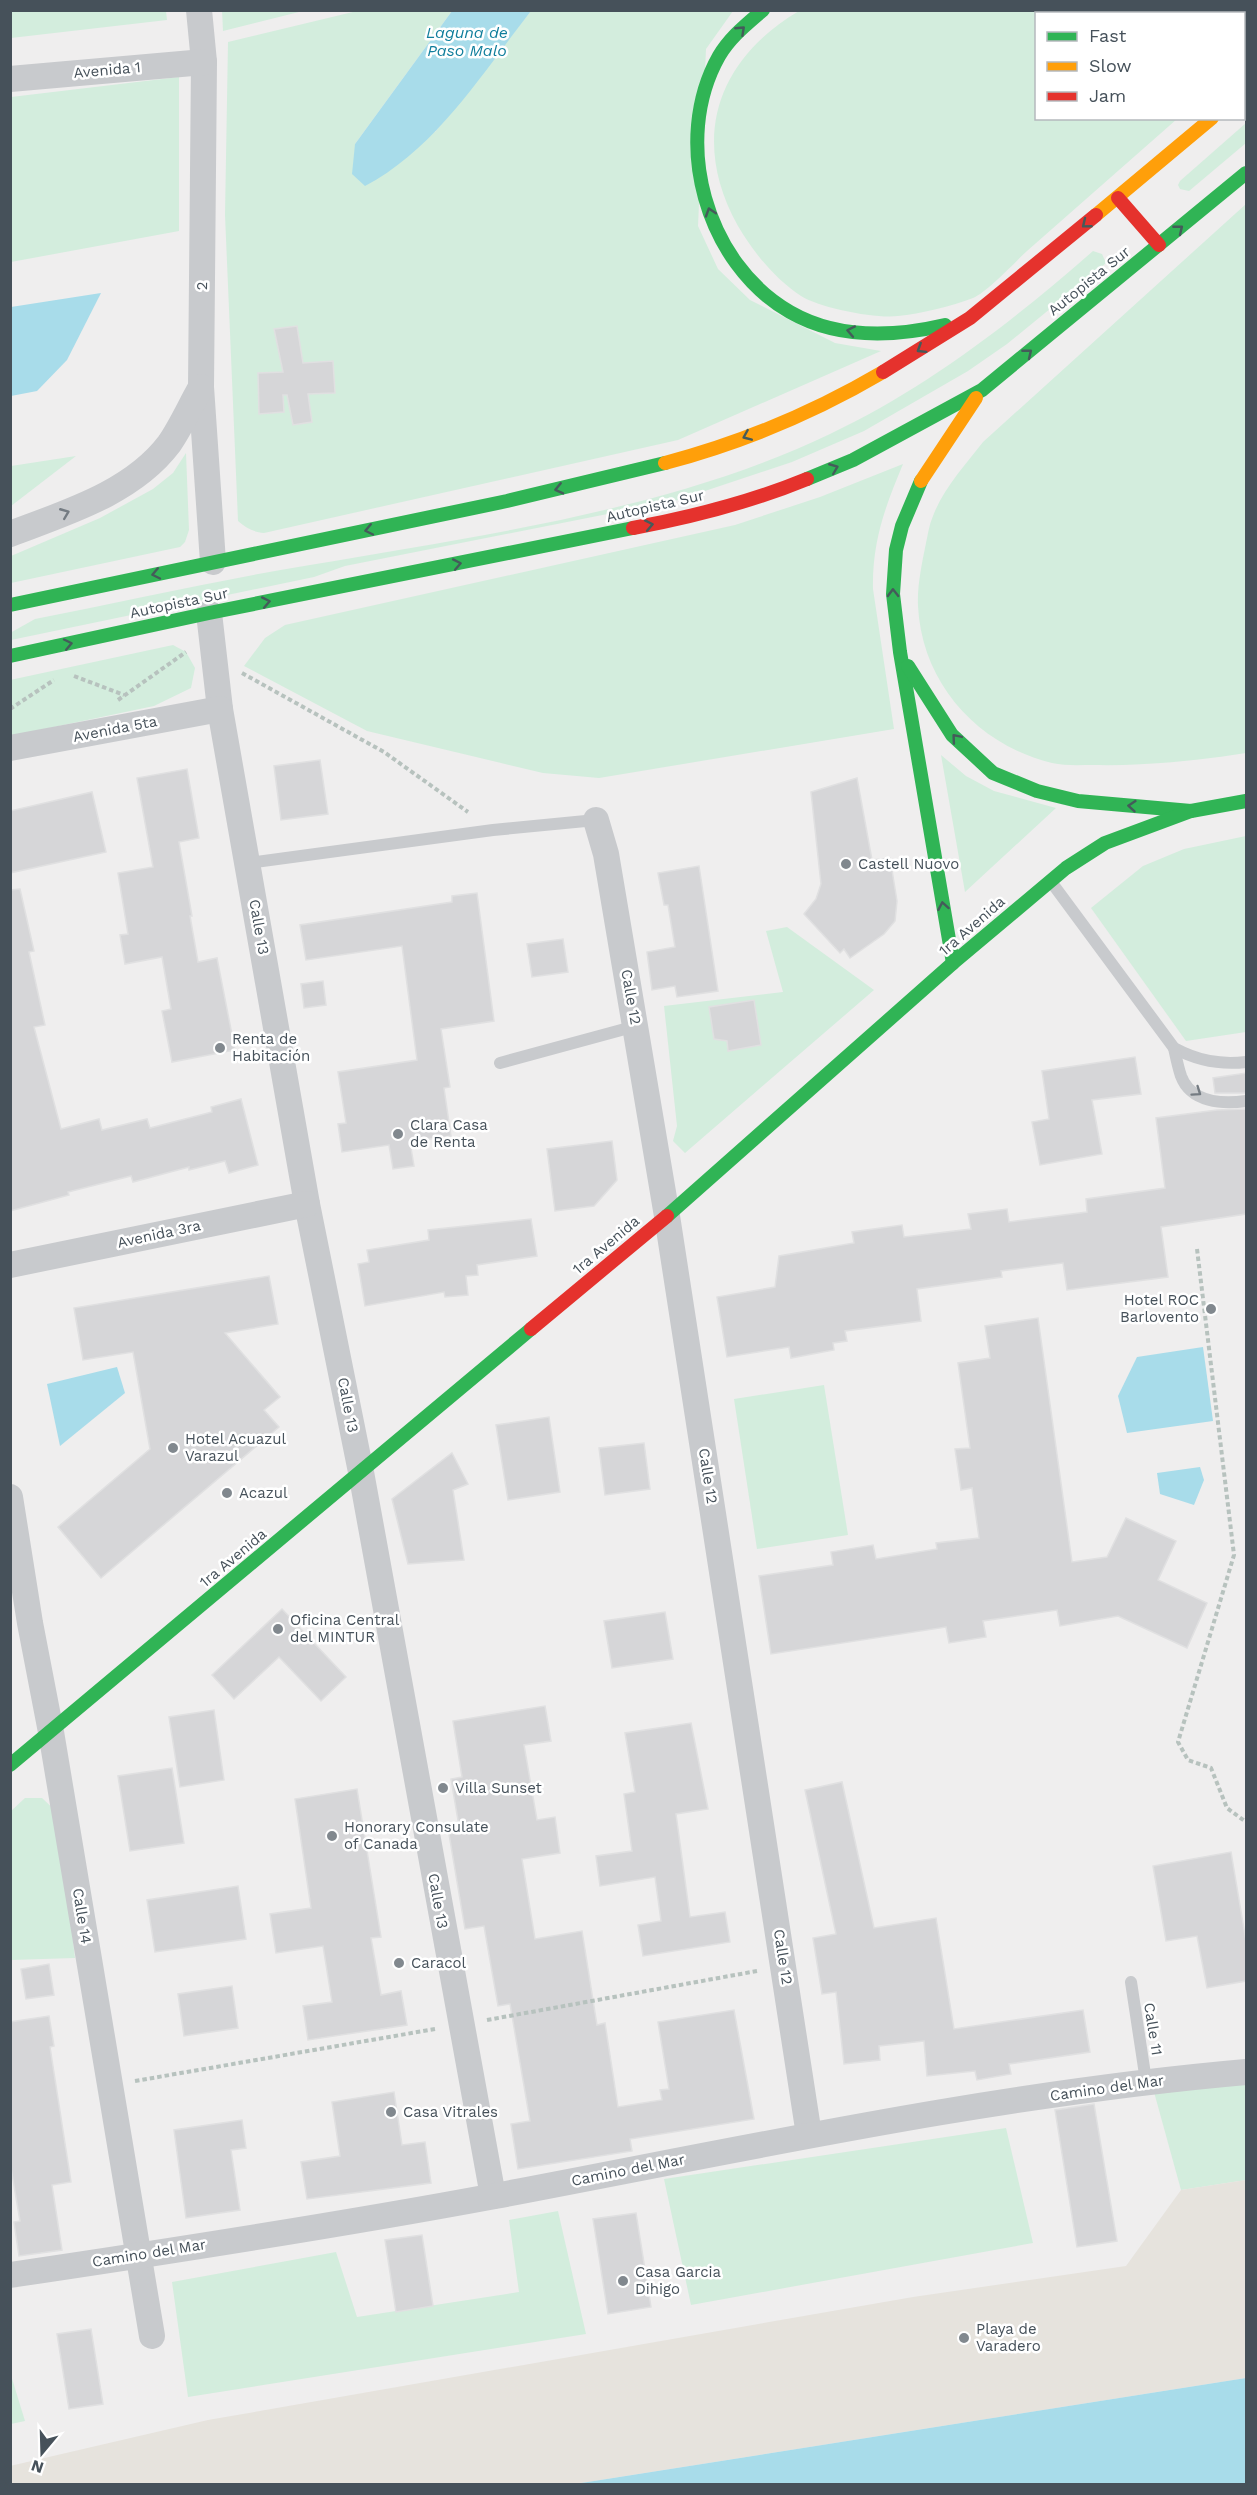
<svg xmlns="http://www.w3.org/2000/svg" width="1257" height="2495" viewBox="0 0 1257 2495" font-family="'Work Sans',sans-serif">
<rect width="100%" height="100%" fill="#efeeee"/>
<g fill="#d3eddd">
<polygon points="222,10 303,10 303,11 223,31"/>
<path d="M 1197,10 L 1200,13 L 1036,14 L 1036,118 L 1177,119 C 1127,163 1077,207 1027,251 C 1014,263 987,292 973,298 C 952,306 920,314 898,316 C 876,319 820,308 801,296 C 775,279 754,253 738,226 C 690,140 716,60 799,11 Z"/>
<polygon points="10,11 166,11 167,20 11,38"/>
<path d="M 357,11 L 452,11 L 355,144 L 435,132 L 531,11 L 733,11 L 706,49 L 698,226 L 718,269 L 750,300 L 835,343 L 881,351 L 678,440 L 264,533 C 253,532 246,528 238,521 L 225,215 L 228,42 Z"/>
<polygon points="179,77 179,231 11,262 11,97"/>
<polygon points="1246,123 1246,143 1189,191 1180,189 1178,185 1180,181"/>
<path d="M 1246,204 L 1246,753 C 1195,761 1145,766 1093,765 C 1080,765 1065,766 1052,763 C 978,745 922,684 918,606 C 917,586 922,563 926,543 C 928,534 929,525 933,516 C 943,489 966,464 983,442 Z"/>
<path d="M 1093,251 L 1102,254 L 1106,263 L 1007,344 L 968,371 L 864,431 L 792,462 L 678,500 L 345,566 L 314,577 L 11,640 L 10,633 L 35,619 C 126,601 218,580 310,565 C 483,535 671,510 830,434 C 927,388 1012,322 1093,251 Z"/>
<polygon points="186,453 189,530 185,542 180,547 11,583 11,556 100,518 153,489 173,473"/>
<polygon points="76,456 11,506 11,466"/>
<path d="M 903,464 C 885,507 872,542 873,589 L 894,729 L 599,778 L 543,773 L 367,731 L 244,666 L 265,638 L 285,625 L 735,525 L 820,497 Z"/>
<polygon points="173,645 186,652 195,668 191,688 154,706 11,736 10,680"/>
<polygon points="941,755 966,776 994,791 1056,808 965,892"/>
<polygon points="1246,836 1246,1032 1186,1041 1091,908 1143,866 1184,849"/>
<polygon points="787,927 874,990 685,1153 673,1141 677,1126 664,1006 783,992 766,931"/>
<polygon points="824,1385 848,1535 757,1549 734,1399"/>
<polygon points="25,1798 42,1798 58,1813 75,1958 11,1960 10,1812"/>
<polygon points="1246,2084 1246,2180 1181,2190 1154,2092"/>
<polygon points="1006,2128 1033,2243 691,2305 664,2179"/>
<polygon points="558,2211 586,2334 188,2397 172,2282 336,2252 357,2317 519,2292 509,2220"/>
<polygon points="10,2372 25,2421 11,2424 10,2424"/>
</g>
<polygon fill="#e6e3dd" points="1246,2180 1246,2378 575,2484 11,2484 10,2466 208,2420 913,2297 1126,2266 1181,2190"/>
<g fill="#a8dcea">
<path d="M 452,11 L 531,11 C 482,73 437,148 365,186 L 352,174 L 355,144 Z"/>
<polygon points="101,293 67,360 37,391 11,396 11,307"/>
<polygon points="1203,1347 1213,1421 1127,1433 1118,1396 1137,1357"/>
<polygon points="117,1367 125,1393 60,1446 47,1384"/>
<polygon points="1200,1467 1204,1480 1194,1505 1160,1494 1157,1473"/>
<polygon points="1246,2378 1246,2484 575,2484"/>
</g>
<g fill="#d6d6d8" stroke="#e0e0e1" stroke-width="1.5">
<polygon points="297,326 303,363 333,361 335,393 308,394 312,422 293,425 287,395 283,395 284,412 259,414 258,373 283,372 274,329"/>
<polygon points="320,760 328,814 281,820 274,766"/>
<polygon points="187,769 199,838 179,842 192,916 190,916 198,962 217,958 235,1050 172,1062 162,1011 171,1009 162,957 125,964 120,935 128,934 118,873 153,867 137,778"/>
<polygon points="857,778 872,860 890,858 897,901 895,921 884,934 850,958 844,949 840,953 804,914 816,899 821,884 811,792"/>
<polygon points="92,792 106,852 10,873 10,811"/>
<polygon points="699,866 718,991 677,997 675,986 652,990 647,952 675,947 668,905 664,905 658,873"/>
<polygon points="20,889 34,951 29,952 45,1025 34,1027 61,1129 99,1119 102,1130 147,1119 150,1128 212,1112 211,1107 241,1099 258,1165 229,1173 225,1161 189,1170 189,1167 133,1182 131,1176 68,1192 69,1195 10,1211 10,890"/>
<polygon points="477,893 494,1021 441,1029 450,1087 444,1088 451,1136 410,1142 414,1166 393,1169 389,1145 342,1152 338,1124 346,1123 338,1072 417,1060 402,946 306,960 300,925 452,902 452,896"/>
<polygon points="563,939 568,972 532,977 527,944"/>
<polygon points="323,981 326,1005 304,1008 301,984"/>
<polygon points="754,1000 761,1045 728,1051 727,1041 714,1039 709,1007"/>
<polygon points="1135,1057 1141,1094 1092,1100 1102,1154 1040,1165 1032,1122 1049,1119 1042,1071"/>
<polygon points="1246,1073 1246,1093 1215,1093 1213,1078"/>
<polygon points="1246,1109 1246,1214 1161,1227 1168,1277 1067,1290 1063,1263 1001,1271 1002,1277 917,1289 921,1321 845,1331 847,1341 833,1343 834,1350 791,1358 789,1347 727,1357 717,1297 775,1287 779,1256 854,1243 852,1232 902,1225 904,1237 971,1229 968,1214 1007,1209 1009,1222 1087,1212 1086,1199 1165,1188 1156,1118 1217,1110"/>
<polygon points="612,1141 617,1180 594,1206 555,1211 547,1149"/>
<polygon points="531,1219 537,1256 477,1265 478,1275 466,1276 468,1295 445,1297 444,1292 365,1306 358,1264 369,1262 367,1250 429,1240 428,1230"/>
<polygon points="269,1276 278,1324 225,1333 280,1397 264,1410 279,1427 101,1578 58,1527 150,1449 133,1352 83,1360 74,1308"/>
<polygon points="1038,1318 1072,1562 1107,1557 1126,1518 1176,1541 1158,1580 1207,1603 1187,1648 1118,1616 1060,1626 1057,1610 983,1621 986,1637 949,1643 946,1627 771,1654 759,1576 833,1565 831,1552 873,1545 876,1559 937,1549 936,1543 979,1538 972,1488 961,1490 955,1449 970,1448 958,1363 990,1358 985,1326"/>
<polygon points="549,1417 560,1492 508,1500 496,1425"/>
<polygon points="644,1443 650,1489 605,1495 599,1448"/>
<polygon points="452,1453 468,1484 453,1490 464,1560 408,1564 392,1499"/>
<polygon points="282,1609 346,1677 321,1701 279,1657 234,1699 212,1675"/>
<polygon points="665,1612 673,1659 612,1668 604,1621"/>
<polygon points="545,1706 551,1741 524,1745 537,1820 555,1817 560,1853 522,1859 535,1939 582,1931 597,2025 605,2023 618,2107 662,2100 660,2090 669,2089 658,2022 734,2010 754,2119 630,2139 632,2151 518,2169 511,2124 530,2121 510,2004 498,2006 484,1926 465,1929 449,1834 460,1832 451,1779 462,1777 453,1721"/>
<polygon points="214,1710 224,1780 180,1787 169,1717"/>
<polygon points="691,1723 708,1809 676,1814 690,1917 725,1912 730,1942 643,1956 638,1925 661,1921 655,1877 600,1886 596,1856 632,1851 624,1794 635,1792 625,1733"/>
<polygon points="172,1768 184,1843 130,1851 118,1776"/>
<polygon points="842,1782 874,1928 936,1918 954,2029 1083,2010 1090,2052 1009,2064 1011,2074 977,2080 975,2071 927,2076 924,2041 879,2046 880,2060 844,2064 836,1992 822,1994 813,1938 836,1934 805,1790"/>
<polygon points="357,1789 381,1937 371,1938 381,1995 401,1991 407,2025 308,2040 303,2006 332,2002 323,1946 276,1953 270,1914 311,1908 295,1799"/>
<polygon points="1231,1852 1246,1941 1246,1981 1207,1988 1197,1936 1166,1941 1153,1866"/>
<polygon points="238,1886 246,1939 155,1952 147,1900"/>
<polygon points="49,1964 54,1995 26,1999 21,1969"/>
<polygon points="232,1986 238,2028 184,2036 178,1994"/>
<polygon points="49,2016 54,2046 50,2047 71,2182 52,2185 62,2250 19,2256 14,2222 20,2221 10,2162 10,2022"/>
<polygon points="394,2092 402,2145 425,2142 431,2183 307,2199 301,2162 340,2156 332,2102"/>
<polygon points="1094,2104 1117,2241 1077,2247 1055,2110"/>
<polygon points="242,2120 246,2148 231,2150 240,2210 186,2218 174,2130"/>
<polygon points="636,2213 651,2307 608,2314 593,2219"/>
<polygon points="422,2235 433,2306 396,2312 385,2240"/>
<polygon points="91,2329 103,2404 69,2409 57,2334"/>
</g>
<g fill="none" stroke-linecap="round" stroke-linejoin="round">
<g stroke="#b7c2be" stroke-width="4" stroke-dasharray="4.5 3" stroke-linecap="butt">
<polyline points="242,673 384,752 468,812"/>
<polyline points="74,676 124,695"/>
<polyline points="118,700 186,652"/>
<polyline points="10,709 54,680"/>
<polyline points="1197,1249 1234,1555 1178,1742 1188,1760 1211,1768 1227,1808 1246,1822"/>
<polyline points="487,2020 757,1971"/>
<polyline points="135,2081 435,2029"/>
</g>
<g stroke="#c8cacd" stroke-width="12">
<polyline points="248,863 493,830 596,820"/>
<path d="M 1052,883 L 1174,1048 C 1198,1061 1220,1065 1246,1062"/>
<path d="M 1174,1048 C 1176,1057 1178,1067 1181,1076 C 1191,1103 1223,1104 1246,1101"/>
<polyline points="500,1063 636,1026"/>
<polyline points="1131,1982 1146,2081"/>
</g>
<g stroke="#c8cacd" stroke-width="26">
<polyline points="199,10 204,62 201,387 213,562"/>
<polyline points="10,79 204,62"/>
<path d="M 10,534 C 65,513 132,493 169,444 C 181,427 190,406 201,387"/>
<polyline points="209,613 220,709 307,1204 361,1472 493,2196"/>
<polyline points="10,748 220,709"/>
<polyline points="596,820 606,854 667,1216 809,2135"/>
<polyline points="10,1265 307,1204"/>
<polyline points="10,1497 30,1623 51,1732 152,2336"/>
<path d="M 10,2275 C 172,2251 334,2226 495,2196 C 744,2149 994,2094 1246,2072"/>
</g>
<g stroke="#30b455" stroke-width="14">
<path d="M 763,10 C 747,24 730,37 719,56 C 671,141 706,264 790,312 C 837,339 894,337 945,325"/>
<polyline points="1244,23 1246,26"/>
<polyline points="807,479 853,460 982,390 1246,173"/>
<polyline points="921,481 902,526 896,550 893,594 900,652 953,963"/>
<polyline points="10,605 507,501 665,463"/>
<polyline points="10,656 209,613 633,528"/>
<polyline points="908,666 952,735 993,773 1037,791 1078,801 1191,811"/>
<polyline points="667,1216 953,963 1066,868 1105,843 1191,811 1246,801"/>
<polyline points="10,1765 531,1329"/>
</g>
<g stroke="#ff9f0a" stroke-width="14">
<polyline points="1244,90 1246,87"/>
<polyline points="1096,215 1212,118"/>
<path d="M 665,463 C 741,443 815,412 883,372"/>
<polyline points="921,481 976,398"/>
</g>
<g stroke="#e5322d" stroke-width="14">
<polyline points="1118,198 1159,245"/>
<polyline points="883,372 970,318 1096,215"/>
<path d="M 633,528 C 692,517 751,502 807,479"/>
<polyline points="531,1329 667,1216"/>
</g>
</g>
<defs><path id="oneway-chevron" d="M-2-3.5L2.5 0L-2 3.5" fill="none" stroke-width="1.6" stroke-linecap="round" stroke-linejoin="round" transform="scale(1.5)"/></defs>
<g stroke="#445b5a">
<use href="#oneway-chevron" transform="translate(741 30) rotate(-43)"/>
<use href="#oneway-chevron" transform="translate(710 212) rotate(-108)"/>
<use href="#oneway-chevron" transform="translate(1086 224) rotate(141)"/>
<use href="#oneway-chevron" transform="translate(1179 229) rotate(-39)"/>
<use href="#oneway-chevron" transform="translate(851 331) rotate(-169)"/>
<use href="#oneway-chevron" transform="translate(921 349) rotate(148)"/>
<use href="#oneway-chevron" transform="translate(1028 353) rotate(-39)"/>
<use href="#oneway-chevron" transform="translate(747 436) rotate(157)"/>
<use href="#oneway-chevron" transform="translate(834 468) rotate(-22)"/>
<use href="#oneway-chevron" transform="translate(559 489) rotate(167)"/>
<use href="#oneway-chevron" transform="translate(649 525) rotate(-11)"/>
<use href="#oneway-chevron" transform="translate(369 530) rotate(168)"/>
<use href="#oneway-chevron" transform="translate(457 564) rotate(-11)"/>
<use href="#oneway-chevron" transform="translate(156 574) rotate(168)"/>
<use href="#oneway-chevron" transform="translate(893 593) rotate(-91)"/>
<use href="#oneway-chevron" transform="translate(266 602) rotate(-11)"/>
<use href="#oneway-chevron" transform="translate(68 644) rotate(-12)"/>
<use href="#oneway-chevron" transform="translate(956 738) rotate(-130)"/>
<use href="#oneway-chevron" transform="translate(1132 806) rotate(-175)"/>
<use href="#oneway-chevron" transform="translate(943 906) rotate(-100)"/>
</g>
<g stroke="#747b82">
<use href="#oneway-chevron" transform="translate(65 513) rotate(-22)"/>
<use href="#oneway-chevron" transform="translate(1197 1092) rotate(35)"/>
</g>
<g fill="#81888e" stroke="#fff" stroke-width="2">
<circle cx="846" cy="864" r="6"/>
<circle cx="220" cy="1048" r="6"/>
<circle cx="398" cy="1134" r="6"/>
<circle cx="1211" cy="1309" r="6"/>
<circle cx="173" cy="1448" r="6"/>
<circle cx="227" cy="1493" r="6"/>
<circle cx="278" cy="1629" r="6"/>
<circle cx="443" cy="1788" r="6"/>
<circle cx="332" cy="1836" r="6"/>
<circle cx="399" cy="1963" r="6"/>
<circle cx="391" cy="2112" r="6"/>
<circle cx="623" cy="2281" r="6"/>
<circle cx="964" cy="2338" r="6"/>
</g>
<g text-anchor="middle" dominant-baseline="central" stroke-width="5" stroke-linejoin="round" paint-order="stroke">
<g font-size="15" fill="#46515a" stroke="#fff">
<text transform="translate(107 70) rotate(-5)">Avenida 1</text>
<text transform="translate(1089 281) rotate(-39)">Autopista Sur</text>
<text transform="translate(202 286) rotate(-89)">2</text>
<text transform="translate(655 506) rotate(-13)">Autopista Sur</text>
<text transform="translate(179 603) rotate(-12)">Autopista Sur</text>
<text transform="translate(115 729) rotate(-11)">Avenida 5ta</text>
<text transform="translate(972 926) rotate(-41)">1ra Avenida</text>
<text transform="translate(259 927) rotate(80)">Calle 13</text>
<text transform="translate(631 997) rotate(80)">Calle 12</text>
<text transform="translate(159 1234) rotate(-12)">Avenida 3ra</text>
<text transform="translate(606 1245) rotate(-40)">1ra Avenida</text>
<text transform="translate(348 1405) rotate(79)">Calle 13</text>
<text transform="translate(708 1476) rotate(81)">Calle 12</text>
<text transform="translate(233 1558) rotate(-40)">1ra Avenida</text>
<text transform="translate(438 1901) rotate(80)">Calle 13</text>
<text transform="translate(82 1916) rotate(81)">Calle 14</text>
<text transform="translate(783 1957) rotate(81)">Calle 12</text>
<text transform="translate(1153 2029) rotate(81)">Calle 11</text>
<text transform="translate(1107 2088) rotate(-8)">Camino del Mar</text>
<text transform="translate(628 2170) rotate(-11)">Camino del Mar</text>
<text transform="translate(149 2253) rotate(-9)">Camino del Mar</text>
</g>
<g font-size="15" fill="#46515a" stroke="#fff" text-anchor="start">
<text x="858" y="864">Castell Nuovo</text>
<text x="232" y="1039">Renta de<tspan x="232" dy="17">Habitación</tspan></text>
<text x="410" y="1125">Clara Casa<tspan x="410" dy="17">de Renta</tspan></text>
<text x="1199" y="1300" text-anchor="end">Hotel ROC<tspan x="1199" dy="17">Barlovento</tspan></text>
<text x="185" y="1439">Hotel Acuazul<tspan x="185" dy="17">Varazul</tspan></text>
<text x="239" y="1493">Acazul</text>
<text x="290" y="1620">Oficina Central<tspan x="290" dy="17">del MINTUR</tspan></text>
<text x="455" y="1788">Villa Sunset</text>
<text x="344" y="1827">Honorary Consulate<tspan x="344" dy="17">of Canada</tspan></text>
<text x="411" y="1963">Caracol</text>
<text x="403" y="2112">Casa Vitrales</text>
<text x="635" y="2272">Casa Garcia<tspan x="635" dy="17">Dihigo</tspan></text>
<text x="976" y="2329">Playa de<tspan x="976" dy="17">Varadero</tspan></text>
</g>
<g font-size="16" font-style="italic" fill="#107e9c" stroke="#fff">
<text x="467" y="32">Laguna de<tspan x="467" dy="18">Paso Malo</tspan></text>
</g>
</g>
<rect width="1257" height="2495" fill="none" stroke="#46515a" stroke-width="24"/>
<rect x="1035" y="12" width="210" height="108" fill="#ffffff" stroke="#b5b9bd" stroke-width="1.5"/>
<rect x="1047" y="32" width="30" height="9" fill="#30b455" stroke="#b5b9bd" stroke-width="1.5"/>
<text x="1089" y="42" font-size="18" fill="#46515a">Fast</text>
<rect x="1047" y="62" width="30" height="9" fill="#ff9f0a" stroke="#b5b9bd" stroke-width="1.5"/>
<text x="1089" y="72" font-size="18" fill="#46515a">Slow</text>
<rect x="1047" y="92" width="30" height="9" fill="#e5322d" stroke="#b5b9bd" stroke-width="1.5"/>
<text x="1089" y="102" font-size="18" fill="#46515a">Jam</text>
<g transform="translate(42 2453) rotate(199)" stroke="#ffffff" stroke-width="4.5" paint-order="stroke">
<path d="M0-4.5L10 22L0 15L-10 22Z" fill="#46515a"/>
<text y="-9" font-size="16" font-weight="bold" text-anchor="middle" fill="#46515a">N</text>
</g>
</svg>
